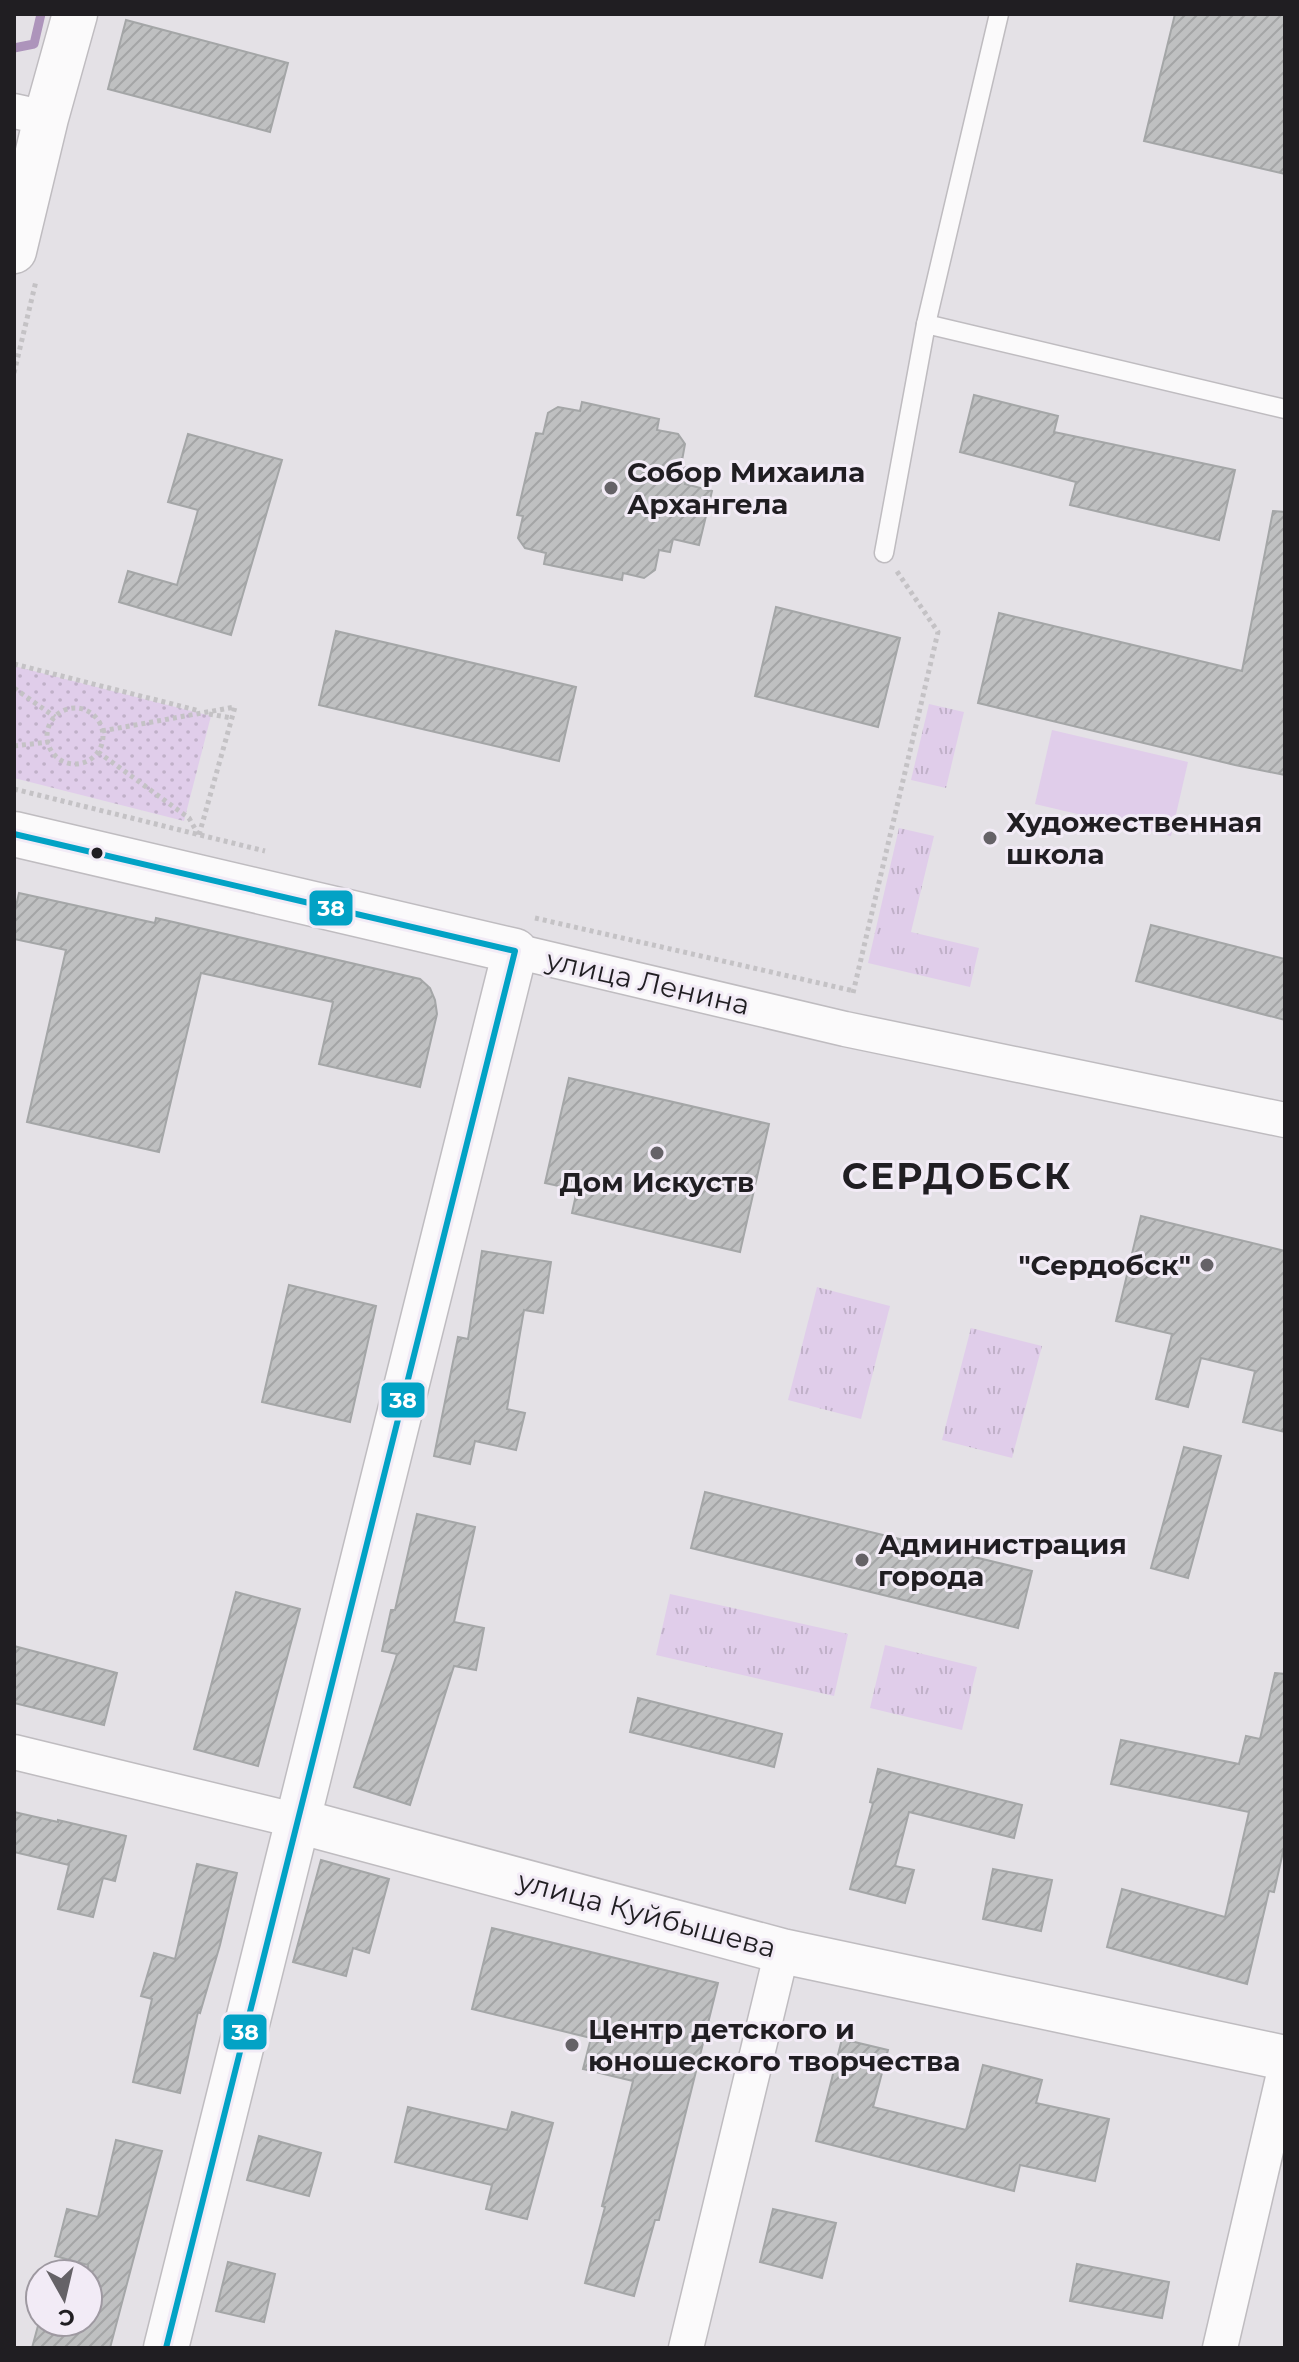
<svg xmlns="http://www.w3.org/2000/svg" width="1299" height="2362" viewBox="0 0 1299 2362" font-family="Montserrat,sans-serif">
<defs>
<pattern id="grass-tufts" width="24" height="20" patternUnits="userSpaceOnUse" patternTransform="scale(2)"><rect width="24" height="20" fill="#e0cdea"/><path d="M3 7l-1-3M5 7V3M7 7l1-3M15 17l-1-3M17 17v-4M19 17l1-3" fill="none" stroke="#c0b0c8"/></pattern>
<pattern id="park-dots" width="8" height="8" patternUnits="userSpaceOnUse" patternTransform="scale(2)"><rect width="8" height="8" fill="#e0cdea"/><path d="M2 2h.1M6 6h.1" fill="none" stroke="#c0b0c8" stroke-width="1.8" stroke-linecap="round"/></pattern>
<pattern id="building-hatch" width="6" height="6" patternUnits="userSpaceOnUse" patternTransform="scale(2)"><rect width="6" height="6" fill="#bfc0c1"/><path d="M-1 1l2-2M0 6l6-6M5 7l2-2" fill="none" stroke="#a4a5a6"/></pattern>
</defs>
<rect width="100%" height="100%" fill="#e4e1e6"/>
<g fill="url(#grass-tufts)">
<polygon points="929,704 964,712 946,788 911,780"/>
<polygon points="899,828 934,836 911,932 979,948 970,987 868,963"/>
<polygon points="817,1287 890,1306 861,1419 788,1400"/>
<polygon points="971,1328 1042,1346 1012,1458 942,1440"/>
<polygon points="670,1594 848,1634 834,1696 656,1655"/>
<polygon points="885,1645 977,1667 962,1730 870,1708"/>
</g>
<polygon fill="url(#park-dots)" points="14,666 211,716 184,821 14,778"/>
<polygon fill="#e0cdea" points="1052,730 1188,762 1171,836 1035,804"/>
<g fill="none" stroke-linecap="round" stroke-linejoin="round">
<polyline stroke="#ad94bb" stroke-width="9" points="14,48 34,44 41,14"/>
</g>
<g fill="url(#building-hatch)" stroke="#a4a6a7" stroke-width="2">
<polygon points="1175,14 1285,14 1285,174 1144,141"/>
<polygon points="126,20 288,63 270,132 108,89"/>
<polygon points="974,395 1058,416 1054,432 1235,470 1219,540 1070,505 1076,482 960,452"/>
<polygon points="582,402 659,419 657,430 678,434 685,444 681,466 689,468 685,484 712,491 699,545 673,539 670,552 659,550 655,570 644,578 623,573 622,580 544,564 546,553 525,548 518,538 523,516 517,515 536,433 543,434 548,413 558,407 580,411"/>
<polygon points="188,434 282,460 231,635 119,602 128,571 177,585 198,510 168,502"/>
<polygon points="1273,511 1285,512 1285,775 1235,765 978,703 999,613 1242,671"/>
<polygon points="776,607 900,638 878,727 755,696"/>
<polygon points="336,631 576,687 559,761 319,705"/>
<polygon points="19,893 155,923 156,918 420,979 430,988 435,1000 437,1014 420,1087 319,1064 333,1002 201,973 159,1152 27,1122 66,950 14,939 14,915"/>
<polygon points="1151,925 1285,959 1285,1020 1136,981"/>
<polygon points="569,1078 769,1124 740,1252 572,1213 577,1190 545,1183"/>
<polygon points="1141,1216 1285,1251 1285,1432 1243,1422 1255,1371 1201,1358 1188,1407 1156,1399 1172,1334 1116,1321"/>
<polygon points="482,1251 551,1262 543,1313 524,1310 507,1409 525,1413 516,1450 475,1441 470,1464 434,1456 458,1337 468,1339"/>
<polygon points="289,1285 376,1306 350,1422 262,1402"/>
<polygon points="1184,1447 1221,1456 1188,1578 1151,1568"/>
<polygon points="705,1492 1032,1571 1018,1628 691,1548"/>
<polygon points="417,1514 475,1527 454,1622 484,1628 476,1670 454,1666 410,1805 354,1787 397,1654 382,1651 391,1610 395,1610"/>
<polygon points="236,1592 300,1609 258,1766 194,1749"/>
<polygon points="14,1646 117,1673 104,1725 14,1703"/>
<polygon points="1275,1673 1285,1674 1285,1843 1274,1892 1269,1891 1247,1984 1107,1947 1122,1889 1225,1917 1249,1812 1111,1784 1121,1740 1239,1764 1246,1736 1260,1739"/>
<polygon points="638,1698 782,1734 774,1767 630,1732"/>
<polygon points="878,1769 1022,1805 1014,1838 909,1812 895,1866 914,1870 905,1903 850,1889 873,1803 870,1802"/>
<polygon points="14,1812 58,1822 58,1820 126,1836 115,1881 103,1878 93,1917 58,1909 69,1865 14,1852"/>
<polygon points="321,1860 389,1879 369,1953 353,1948 346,1976 293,1962"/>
<polygon points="197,1864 237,1873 220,1945 200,2013 198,2012 180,2093 133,2082 152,1999 141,1996 154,1953 175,1959"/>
<polygon points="993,1869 1052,1880 1041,1931 983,1919"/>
<polygon points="492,1928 718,1983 659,2220 655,2220 634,2296 585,2283 605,2207 602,2206 633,2081 583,2069 591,2038 472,2009"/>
<polygon points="842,2039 888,2050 873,2107 966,2130 983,2065 1042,2080 1036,2103 1109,2119 1095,2181 1020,2165 1014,2191 816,2141"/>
<polygon points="408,2107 507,2130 512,2112 553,2123 527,2219 486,2209 492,2185 395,2162"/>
<polygon points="259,2136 321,2153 309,2196 247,2180"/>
<polygon points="116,2140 162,2151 110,2348 32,2348 39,2322 88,2322 88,2265 55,2256 67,2209 98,2217"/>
<polygon points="773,2209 836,2223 822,2278 760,2262"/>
<polygon points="228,2262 275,2274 264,2322 216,2311"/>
<polygon points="1077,2264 1169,2282 1162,2318 1070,2301"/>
</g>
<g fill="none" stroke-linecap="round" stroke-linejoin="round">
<defs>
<g id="lane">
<polyline points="926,324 999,14"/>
<polyline points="884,553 926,324 1285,409"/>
</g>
<g id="street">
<polyline points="14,111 46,118"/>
<polyline points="515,951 845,1029 1285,1120"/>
<polyline points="14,1752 298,1821"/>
<polyline points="686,2348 782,1951"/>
<polyline points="1220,2348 1285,2069"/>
</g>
<g id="secondary">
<polyline points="14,251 46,118 75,14"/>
<polyline points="14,834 515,951 166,2348"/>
<polyline points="298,1821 782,1951 1285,2058"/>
</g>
</defs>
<use href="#lane" stroke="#bfbcc0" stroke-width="21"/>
<use href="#street" stroke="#bfbcc0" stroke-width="37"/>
<use href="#secondary" stroke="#bfbcc0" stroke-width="47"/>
<g stroke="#c4c2c5" stroke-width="5" stroke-dasharray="4 4" stroke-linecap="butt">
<polyline points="14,373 36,281"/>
<polyline points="14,664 200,711"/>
<polyline points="14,688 55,717"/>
<circle cx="75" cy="736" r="28"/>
<polyline points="209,714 232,718"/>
<polyline points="102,731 235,707 199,835"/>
<polyline points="14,746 49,742"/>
<polyline points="98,752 189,818 198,834"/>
<polyline points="14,789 265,851"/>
<polyline points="535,918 854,991"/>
<polyline points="853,993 938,632 896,570"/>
</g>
<use href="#lane" stroke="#fbfafb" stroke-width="18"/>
<use href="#street" stroke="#fbfafb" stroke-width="34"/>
<use href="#secondary" stroke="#fbfafb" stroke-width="44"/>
<defs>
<polyline id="bus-1" points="14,834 515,951 166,2348"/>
</defs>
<use href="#bus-1" stroke="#f2ebf6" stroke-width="12"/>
<use href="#bus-1" stroke="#02a2c5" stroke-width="6"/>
</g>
<g fill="#656267" stroke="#f2ebf6" stroke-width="3">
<circle cx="611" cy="488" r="8"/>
<circle cx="990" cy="838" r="8"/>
<circle cx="657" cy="1153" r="8"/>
<circle cx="1207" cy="1265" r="8"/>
<circle cx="862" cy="1560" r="8"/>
<circle cx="572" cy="2045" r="8"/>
</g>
<circle fill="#201e22" stroke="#f2ebf6" stroke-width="3" cx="97" cy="853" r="7"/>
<g text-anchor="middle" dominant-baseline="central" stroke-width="6" stroke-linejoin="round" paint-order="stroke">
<g font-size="28" font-weight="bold" fill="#201e22" stroke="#f2ebf6" text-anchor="start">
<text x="627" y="472">Собор Михаила<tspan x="627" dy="32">Архангела</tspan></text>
<text x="1006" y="822">Художественная<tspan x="1006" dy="32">школа</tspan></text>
<text x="657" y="1182" text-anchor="middle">Дом Искуств</text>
<text x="1191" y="1265" text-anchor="end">"Сердобск"</text>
<text x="878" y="1544">Администрация<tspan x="878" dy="32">города</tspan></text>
<text x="588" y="2029">Центр детского и<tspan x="588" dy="32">юношеского творчества</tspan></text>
</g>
<g font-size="28" fill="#201e22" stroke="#f2ebf6">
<text transform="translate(648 982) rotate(13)">улица Ленина</text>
<text transform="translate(647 1914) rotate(15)">улица Куйбышева</text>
</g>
<g font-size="36" font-weight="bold" letter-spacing="2" fill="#201e22" stroke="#f2ebf6">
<text x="957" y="1176">СЕРДОБСК</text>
</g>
</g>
<g stroke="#f2ebf6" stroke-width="3">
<rect x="308" y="889" width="46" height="38" rx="8" fill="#02a2c5"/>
<rect x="380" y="1381" width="46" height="38" rx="8" fill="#02a2c5"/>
<rect x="222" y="2013" width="46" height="38" rx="8" fill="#02a2c5"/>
</g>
<g font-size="22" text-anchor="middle" font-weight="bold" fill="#fff">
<text x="331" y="916">38</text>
<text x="403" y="1408">38</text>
<text x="245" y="2040">38</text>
</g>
<rect width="1299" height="2362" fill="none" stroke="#201e22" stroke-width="32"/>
<g transform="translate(64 2298) rotate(172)"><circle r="38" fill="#f2ebf6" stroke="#9e99a1" stroke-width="2"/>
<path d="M0-6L14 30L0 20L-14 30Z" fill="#656267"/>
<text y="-12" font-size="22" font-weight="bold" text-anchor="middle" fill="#201e22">С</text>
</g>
</svg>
